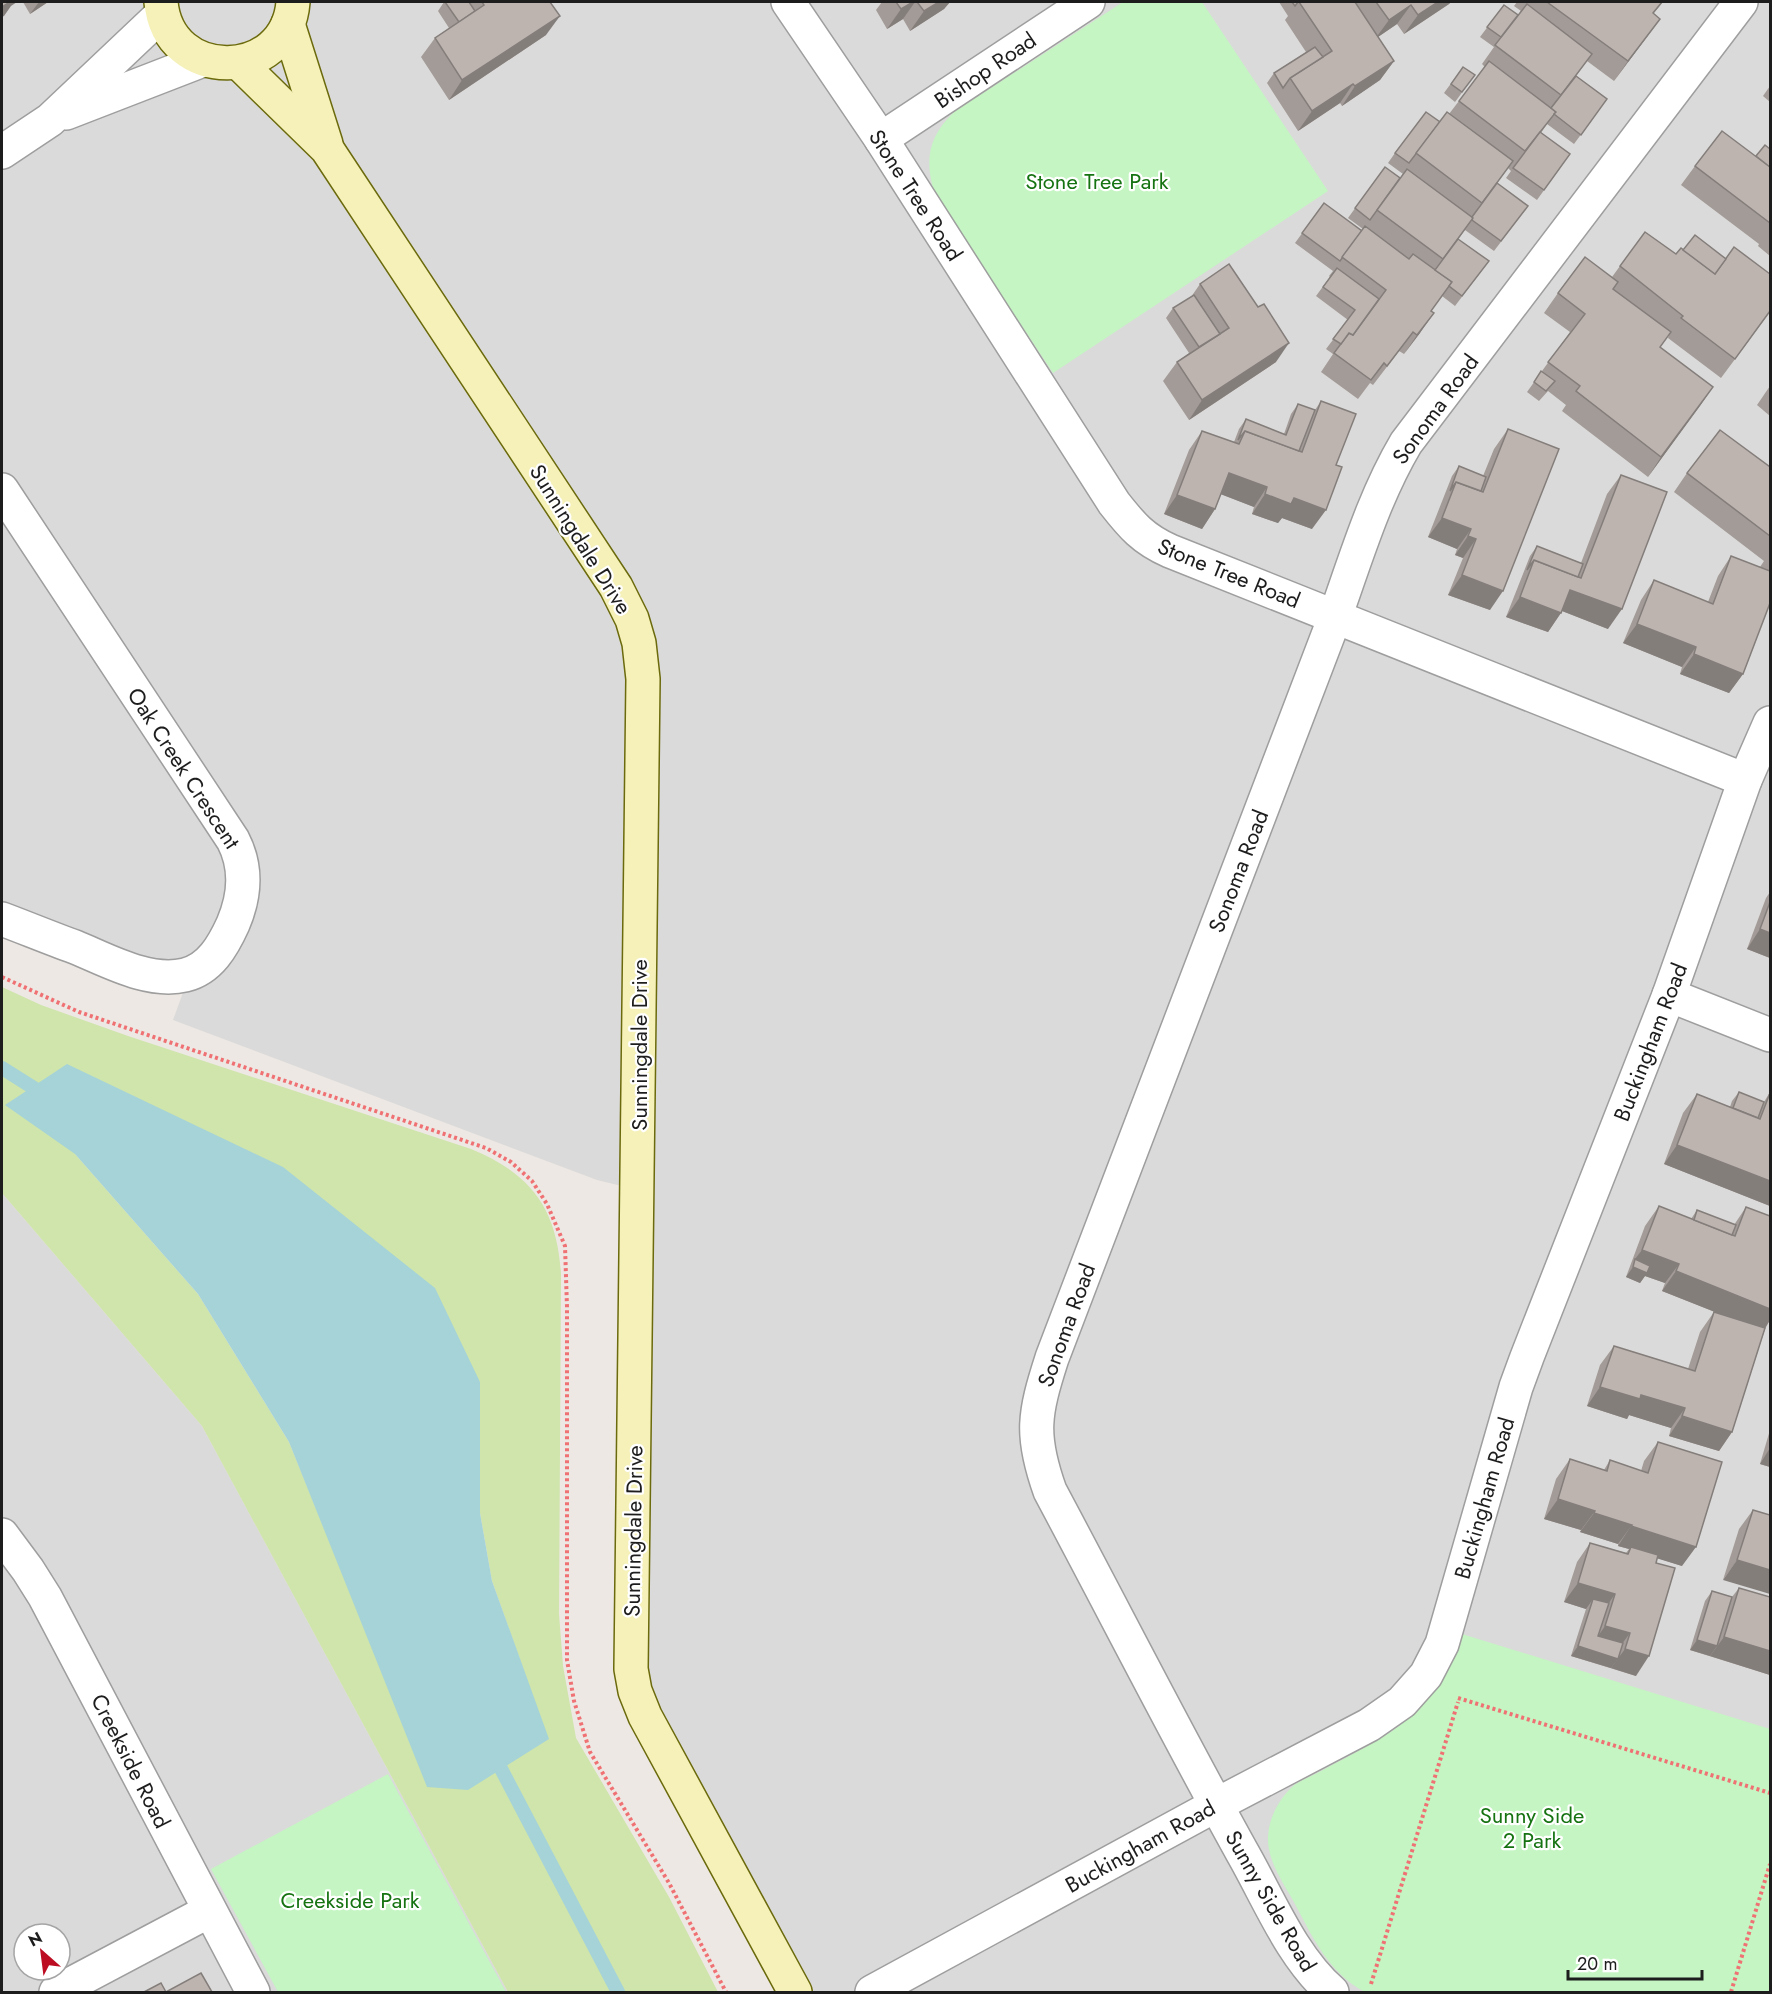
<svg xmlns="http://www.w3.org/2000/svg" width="1772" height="1994" viewBox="0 0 1772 1994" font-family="Jost,sans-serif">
<rect width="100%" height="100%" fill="#ede8e3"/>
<g fill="#dbdada" fill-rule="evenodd">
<polygon points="2,2 1770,2 1770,1992 792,1992 643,1716 634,1189 597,1180 173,1020 189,976 2,921"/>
<path d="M 2,1193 L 202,1426 L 508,1992 L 2,1992 ZM 24,1934 L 60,1934 L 60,1970 L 24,1970 Z"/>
</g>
<path fill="#cfe5ab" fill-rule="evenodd" d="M 2,987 L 41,1005 L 128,1036 L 471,1149 C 532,1174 557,1209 561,1274 L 559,1614 L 563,1666 L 576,1738 L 669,1897 L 718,1992 L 508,1992 L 202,1426 L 2,1193 ZM 75,1154 L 480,1382 L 480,1513 L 492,1581 L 548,1739 L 353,1599 L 289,1442 L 198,1294 Z"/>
<g fill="#c4f5c2">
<path d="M 1123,2 L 1202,2 L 1328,191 L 1053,373 L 935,195 C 924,160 928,137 954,112 Z"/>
<path d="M 1462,1634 L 1770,1729 L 1770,1992 L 1365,1992 C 1329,1973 1313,1938 1295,1904 C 1284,1884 1267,1861 1268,1837 C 1269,1818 1278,1801 1291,1788 C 1299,1780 1313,1776 1323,1770 C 1352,1754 1383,1740 1409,1718 C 1435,1697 1453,1666 1462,1634 Z"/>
<polygon points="388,1774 506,1992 278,1992 211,1869"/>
</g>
<polygon fill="#a6d3d8" points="67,1064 283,1167 435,1288 480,1382 480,1513 492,1581 549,1739 468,1790 427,1787 289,1442 198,1294 75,1154 5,1105"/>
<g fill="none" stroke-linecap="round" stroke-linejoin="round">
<g stroke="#a6d3d8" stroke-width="14">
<polyline points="2,1068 48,1097"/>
<polyline points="494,1752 498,1763 618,1992"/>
</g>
<defs>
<g id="street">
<path d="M 788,2 L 881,139 L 1114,503 C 1132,526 1143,539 1170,551 L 1745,780"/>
<polyline points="66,113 203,60"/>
<polyline points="881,139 1088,2"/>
<polyline points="2,152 50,120 162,14"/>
<path d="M 2,490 L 233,840 C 247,867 245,896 233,924 C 223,946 210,969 185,975 C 149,984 107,960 75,947 C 50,938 26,928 2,919"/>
<polyline points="1669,995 1770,1035"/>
<polyline points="2,1535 28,1570 45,1597 253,1992"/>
<polyline points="56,1992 209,1911"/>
<polyline points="872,1992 1216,1805 1369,1725 1402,1702 1426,1675 1442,1644 1516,1387 1527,1357 1669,995 1745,780 1770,723"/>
<path d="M 1332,1992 C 1291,1956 1269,1899 1242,1852 C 1176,1733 1114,1611 1050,1491 C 1030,1435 1034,1414 1052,1358 L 1335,617 C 1356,558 1374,497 1406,443 L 1741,2"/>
</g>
<g id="secondary">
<path d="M 161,2 C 168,84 287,82 293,2"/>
<polyline points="288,24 326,144"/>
<polyline points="239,63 327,149 616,587 632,619 639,643 643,679 631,1669 635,1691 645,1716 795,1992"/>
</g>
</defs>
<use href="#street" stroke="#9e9e9e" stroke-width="36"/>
<use href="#secondary" stroke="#6b6a0c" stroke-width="36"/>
<g stroke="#f07173" stroke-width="4" stroke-dasharray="3 3" stroke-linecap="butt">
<polyline points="2,977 79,1012 486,1148 511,1162 532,1181 547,1204 565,1246 567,1307 567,1660 574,1701 590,1752 669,1883 726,1992"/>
<polyline points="1458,1698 1770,1793"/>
<polyline points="1371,1984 1458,1702"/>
<polyline points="1731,1992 1770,1864"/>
</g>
<use href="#street" stroke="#fff" stroke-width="33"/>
<use href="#secondary" stroke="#f5f1b9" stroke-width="33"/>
</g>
<g fill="#a39b97">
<polygon points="23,2 48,2 30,14"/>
<polygon points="444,2 550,2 546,35 449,100 421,57 435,38 449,28 438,11"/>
<polygon points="882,2 950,2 944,9 910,31 903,19 887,29 876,10"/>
<polygon points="1279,2 1451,2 1449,4 1404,34 1397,24 1378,37 1394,61 1380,80 1342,106 1340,103 1298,131 1267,83 1274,73 1306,52 1285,20 1288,16"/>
<polygon points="1517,2 1663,2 1653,14 1646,38 1614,81 1587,61 1576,76 1607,99 1574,144 1547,124 1541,133 1570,154 1537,200 1506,178 1511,171 1508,168 1497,183 1528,206 1494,251 1465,230 1454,245 1489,261 1455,306 1442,296 1431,311 1420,333 1404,354 1399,351 1373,385 1370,383 1358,399 1321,372 1333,354 1326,349 1348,320 1316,296 1330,277 1329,276 1333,271 1295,243 1324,203 1362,231 1363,229 1348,218 1385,167 1400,178 1403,174 1388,163 1395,153 1449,114 1485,67 1482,64 1494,47 1480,37 1504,5 1518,15 1521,11 1514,6"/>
<polygon points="1463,67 1475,75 1455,102 1444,93"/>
<polygon points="1770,86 1770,102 1763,96"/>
<polygon points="1770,149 1770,256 1758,246 1759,244 1681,185 1695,166 1756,156"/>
<polygon points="1676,254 1770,312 1721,378 1668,338 1669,335 1668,335 1660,347 1713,387 1648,477 1562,411 1566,405 1548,391 1539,401 1527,392 1570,332 1544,313 1558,293 1612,277 1620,266"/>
<polygon points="1200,284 1276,362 1189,420 1163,381 1177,362 1189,353 1166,318 1173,308 1191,297"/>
<polygon points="1770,386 1770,416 1757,405"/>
<polygon points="1321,401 1312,529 1282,518 1278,523 1252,514 1254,507 1221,494 1215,509 1202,529 1164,514 1189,450 1202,431 1234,442 1239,429 1246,419 1284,434 1291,414 1298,404 1315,410"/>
<polygon points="1508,429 1490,610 1448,595 1463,558 1455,555 1457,549 1428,537 1452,476 1459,466 1483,476 1494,449"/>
<polygon points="1770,467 1770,603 1743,674 1729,693 1680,674 1682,667 1623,643 1641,600 1654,580 1708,602 1718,576 1731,556 1760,567 1764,561 1674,492 1687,473"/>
<polygon points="1621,475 1608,629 1562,611 1548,632 1506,617 1530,556 1537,546 1581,563 1607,494"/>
<polygon points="1770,892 1770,958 1747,949 1766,898"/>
<polygon points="1739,1092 1764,1102 1770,1092 1770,1206 1664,1164 1683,1113 1697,1094 1730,1107 1732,1101"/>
<polygon points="1659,1206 1691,1219 1697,1210 1734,1225 1746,1207 1770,1216 1770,1320 1765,1329 1732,1432 1719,1451 1669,1436 1671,1428 1629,1415 1627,1419 1587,1406 1600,1365 1614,1346 1688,1369 1700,1332 1714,1312 1725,1316 1662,1291 1665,1283 1645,1276 1640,1283 1626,1277 1645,1226"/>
<polygon points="1770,1430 1770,1467 1760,1464"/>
<polygon points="1658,1442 1682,1566 1657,1558 1636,1676 1571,1656 1586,1609 1564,1602 1577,1562 1590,1543 1626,1553 1629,1549 1618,1546 1618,1544 1580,1532 1581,1530 1544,1519 1556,1479 1570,1459 1604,1470 1610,1460 1641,1471 1644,1461"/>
<polygon points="1753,1510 1770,1515 1723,1580 1739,1529"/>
<polygon points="1739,1588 1770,1675 1690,1650 1705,1601 1712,1591 1732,1597"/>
</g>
<g fill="#847e7b">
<polygon points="9,2 17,2 11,6 4,16 2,17 2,7"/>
<polygon points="39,2 48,2 30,14"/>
<polygon points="913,2 915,2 903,19 887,29 901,9"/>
<polygon points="939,2 950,2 944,9 910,31 924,11"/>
<polygon points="1438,2 1451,2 1449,4 1404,34 1418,15"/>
<polygon points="1411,5 1397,24 1375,39 1389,20"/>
<polygon points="560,16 546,35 449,100 462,80"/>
<polygon points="1660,19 1646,38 1614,81 1628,61"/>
<polygon points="1394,61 1380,80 1342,106 1355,86"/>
<polygon points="1353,84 1340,103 1298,131 1312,111"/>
<polygon points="1434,313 1420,333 1404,354 1417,335"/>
<polygon points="1289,343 1276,362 1189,420 1202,400"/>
<polygon points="1713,387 1700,406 1648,477 1661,457"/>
<polygon points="1229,473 1267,487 1254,507 1215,492"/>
<polygon points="1265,494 1294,498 1326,510 1312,529 1282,518 1278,523 1252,514"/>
<polygon points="1177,495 1215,509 1202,529 1164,514"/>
<polygon points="1442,518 1471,529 1457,549 1428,537"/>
<polygon points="1468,536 1476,539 1463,558 1455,555"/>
<polygon points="1462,575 1503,591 1490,610 1448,595"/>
<polygon points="1526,582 1572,590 1622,609 1608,629 1557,609"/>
<polygon points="1520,597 1561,613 1548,632 1506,617"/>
<polygon points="1637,624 1696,647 1682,667 1623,643"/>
<polygon points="1694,654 1743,674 1729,693 1680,674"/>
<polygon points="1760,929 1770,933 1770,958 1747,949"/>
<polygon points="1677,1145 1770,1181 1770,1206 1664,1164"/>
<polygon points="1642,1250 1679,1264 1665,1283 1645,1276 1640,1283 1626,1277 1633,1267 1635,1259"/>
<polygon points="1676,1271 1770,1309 1770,1320 1763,1331 1662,1291"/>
<polygon points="1600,1387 1641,1395 1685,1408 1671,1428 1629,1415 1627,1419 1587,1406"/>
<polygon points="1682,1416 1732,1432 1719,1451 1669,1436"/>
<polygon points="1770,1448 1770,1467 1760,1464"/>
<polygon points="1558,1499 1595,1511 1581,1530 1544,1519"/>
<polygon points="1594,1513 1632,1525 1618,1544 1580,1532"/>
<polygon points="1631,1526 1696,1547 1682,1566 1630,1550 1631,1547 1629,1549 1618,1546"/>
<polygon points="1737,1560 1770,1570 1770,1594 1723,1580"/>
<polygon points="1578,1583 1615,1594 1602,1613 1593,1599 1586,1609 1564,1602"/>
<polygon points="1605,1626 1630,1633 1616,1652 1592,1645"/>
<polygon points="1724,1637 1770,1651 1770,1675 1710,1656"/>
<polygon points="1697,1640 1717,1646 1710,1656 1690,1650"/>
<polygon points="1578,1646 1618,1659 1611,1668 1571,1656"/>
<polygon points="1625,1649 1649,1656 1636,1676 1611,1668"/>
</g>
<g fill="#bdb4b0" stroke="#847e7b" stroke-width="1.5">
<polygon points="2,2 10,2 2,7"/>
<polygon points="445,2 469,2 475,11 459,22"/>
<polygon points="482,2 550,2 560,16 462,80 435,38 484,5"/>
<polygon points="896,2 913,2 901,9"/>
<polygon points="917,2 939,2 924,11"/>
<polygon points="1292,2 1298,2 1295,6"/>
<polygon points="1299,2 1355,2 1394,61 1355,86 1353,84 1312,111 1290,78 1332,51"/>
<polygon points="1376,2 1438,2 1418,15 1411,5 1389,20"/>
<polygon points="1547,2 1662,2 1653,13 1660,19 1628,61"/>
<polygon points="1527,4 1592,54 1561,95 1495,45"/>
<polygon points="1504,5 1518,15 1501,37 1487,27"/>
<polygon points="1315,47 1323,57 1290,78 1283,88 1274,73"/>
<polygon points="1489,61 1556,112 1525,151 1459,101"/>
<polygon points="1463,67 1475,75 1462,92 1451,84"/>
<polygon points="1576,76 1607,99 1581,135 1554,114 1556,112 1551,108"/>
<polygon points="1426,112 1440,122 1409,163 1395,153"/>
<polygon points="1447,112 1513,161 1482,203 1416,153"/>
<polygon points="1722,131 1770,167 1770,223 1695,166"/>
<polygon points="1540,132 1570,154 1544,190 1513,168"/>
<polygon points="1765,145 1770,149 1770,167 1756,156"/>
<polygon points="1385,167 1400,178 1370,220 1355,208"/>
<polygon points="1407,169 1473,218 1443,259 1377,210"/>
<polygon points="1497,183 1528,206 1501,241 1472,220 1473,218 1472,217"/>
<polygon points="1324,203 1362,231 1340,261 1302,233"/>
<polygon points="1365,226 1409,259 1413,254 1452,282 1431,311 1434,313 1417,335 1413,332 1387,366 1384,363 1371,380 1334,353 1349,333 1353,335 1386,290 1342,257"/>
<polygon points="1645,232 1676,254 1681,248 1715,274 1734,247 1770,274 1770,311 1735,359 1681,318 1683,316 1620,266"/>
<polygon points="1695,235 1726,259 1715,274 1683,250"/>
<polygon points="1458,239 1489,261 1462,296 1449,286 1452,282 1435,270"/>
<polygon points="1585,257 1618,282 1613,289 1671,332 1660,347 1713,387 1661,457 1576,391 1580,386 1548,362 1585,314 1558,293"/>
<polygon points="1229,264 1258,307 1264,304 1289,343 1202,400 1177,362 1229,328 1200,284"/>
<polygon points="1337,268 1379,299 1353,335 1349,333 1341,344 1333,339 1355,310 1323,287"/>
<polygon points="1194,295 1220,334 1199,347 1173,308"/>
<polygon points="1541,371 1555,381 1546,391 1534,382"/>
<polygon points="1321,401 1356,414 1336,465 1342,467 1326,510 1294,498 1291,504 1265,494 1267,487 1229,473 1215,509 1177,495 1202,431 1239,444 1245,431 1302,452"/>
<polygon points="1298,404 1315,410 1299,451 1245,431 1238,440 1246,419 1286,435"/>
<polygon points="1508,429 1559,449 1503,591 1462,575 1476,539 1468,536 1471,529 1442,518 1456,482 1483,492"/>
<polygon points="1720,430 1770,467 1770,536 1687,473"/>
<polygon points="1459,466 1486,477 1481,491 1456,482 1450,491"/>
<polygon points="1621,475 1667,492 1622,609 1570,590 1561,613 1520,597 1534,560 1581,578"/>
<polygon points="1537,546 1583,564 1578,577 1534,560 1527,570"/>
<polygon points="1731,556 1770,571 1770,603 1743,674 1694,654 1696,647 1637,624 1654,580 1713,604"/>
<polygon points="1770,902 1770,933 1760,929"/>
<polygon points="1739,1092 1764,1102 1758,1118 1733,1108"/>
<polygon points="1770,1093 1770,1181 1677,1145 1697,1094 1760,1119"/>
<polygon points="1659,1206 1735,1236 1746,1207 1770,1216 1770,1309 1676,1271 1679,1264 1642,1250"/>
<polygon points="1697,1210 1736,1225 1732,1235 1694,1220"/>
<polygon points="1635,1259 1650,1266 1647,1273 1633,1267"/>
<polygon points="1714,1312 1765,1328 1732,1432 1682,1416 1685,1408 1641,1395 1640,1399 1600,1387 1614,1346 1695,1371"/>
<polygon points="1658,1442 1722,1462 1696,1547 1631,1526 1632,1525 1594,1513 1595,1511 1558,1499 1570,1459 1607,1471 1610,1460 1648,1473"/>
<polygon points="1753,1510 1770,1515 1770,1570 1737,1560"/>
<polygon points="1590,1543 1628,1554 1631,1547 1658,1555 1656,1563 1675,1568 1649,1656 1625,1649 1630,1633 1605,1626 1615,1594 1578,1583"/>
<polygon points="1739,1588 1770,1597 1770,1651 1724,1637"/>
<polygon points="1712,1591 1732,1597 1717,1646 1697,1640"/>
<polygon points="1593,1599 1609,1603 1598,1636 1623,1643 1618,1659 1578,1646"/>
<polygon points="201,1973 212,1992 144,1992 161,1983 166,1992"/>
</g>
<g text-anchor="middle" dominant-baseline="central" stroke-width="4.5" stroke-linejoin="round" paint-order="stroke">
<g font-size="22" fill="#1d1d1d" stroke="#fff">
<text transform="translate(985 70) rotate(-34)">Bishop Road</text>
<text transform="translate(916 195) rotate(57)">Stone Tree Road</text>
<text transform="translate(1435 409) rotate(-54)">Sonoma Road</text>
<text transform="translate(581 539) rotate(58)">Sunningdale Drive</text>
<text transform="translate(1229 573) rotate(22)">Stone Tree Road</text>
<text transform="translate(184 768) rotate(57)">Oak Creek Crescent</text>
<text transform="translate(1238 871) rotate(-69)">Sonoma Road</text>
<text transform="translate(1650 1042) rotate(-69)">Buckingham Road</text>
<text transform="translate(639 1045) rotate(-90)">Sunningdale Drive</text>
<text transform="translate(1066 1325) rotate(-70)">Sonoma Road</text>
<text transform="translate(1484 1498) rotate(-74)">Buckingham Road</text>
<text transform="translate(633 1531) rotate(-89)">Sunningdale Drive</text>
<text transform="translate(131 1761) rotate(63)">Creekside Road</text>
<text transform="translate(1140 1846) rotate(-29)">Buckingham Road</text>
<text transform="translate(1271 1901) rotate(60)">Sunny Side Road</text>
</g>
<g font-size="22" fill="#167312" stroke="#fff">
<text x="1097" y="181">Stone Tree Park</text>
<text x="1532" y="1815">Sunny Side<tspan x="1532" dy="25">2 Park</tspan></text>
<text x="350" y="1900">Creekside Park</text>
</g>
</g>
<rect width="1772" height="1994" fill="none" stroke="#1d1d1d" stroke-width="6"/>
<g transform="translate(42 1952) rotate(332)"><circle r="28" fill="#ffffff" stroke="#a5a5a5" stroke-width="1.5"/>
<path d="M0-4.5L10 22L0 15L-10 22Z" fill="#bc0d22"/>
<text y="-9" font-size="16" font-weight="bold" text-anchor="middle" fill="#1d1d1d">N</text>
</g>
<path d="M1568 1970v9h134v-9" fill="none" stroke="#1d1d1d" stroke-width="3"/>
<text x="1577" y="1970" font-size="18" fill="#1d1d1d" stroke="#ffffff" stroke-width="4.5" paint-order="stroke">20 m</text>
</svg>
